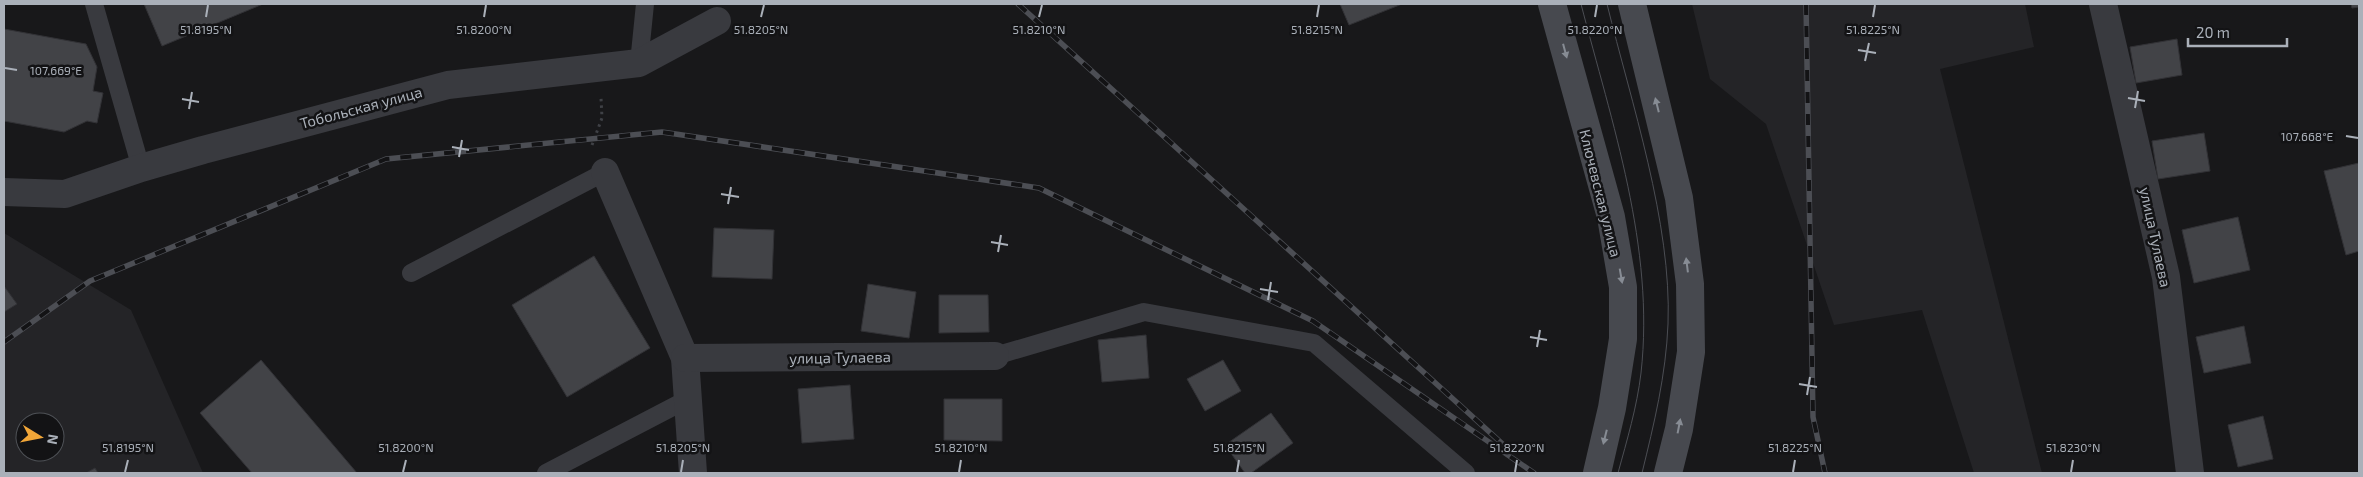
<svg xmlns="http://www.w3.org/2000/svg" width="2363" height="477" viewBox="0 0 2363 477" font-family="'Exo 2',sans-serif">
<rect width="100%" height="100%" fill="#18181a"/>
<g fill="#242427" fill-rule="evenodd">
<polygon points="1692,4 2025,4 2034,47 1940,69 2042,473 1974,473 1922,310 1834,325 1766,124 1710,79"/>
<path d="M 4,233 L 131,310 L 203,473 L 4,473 ZM 25,422 L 55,422 L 55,452 L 25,452 Z"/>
</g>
<g fill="#424347" stroke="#323236">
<polygon points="144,4 263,4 162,46"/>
<polygon points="1340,4 1402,4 1349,25"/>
<polygon points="2351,4 2359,4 2359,7 2352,8"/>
<polygon points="4,29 86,44 97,67 93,91 103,93 97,123 87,121 64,132 4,121"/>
<polygon points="2177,39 2182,75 2136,83 2130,47"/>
<polygon points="2204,133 2210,171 2158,179 2152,141"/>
<polygon points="2359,163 2359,251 2346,255 2324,171"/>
<polygon points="2238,217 2250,270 2194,283 2182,230"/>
<polygon points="714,228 774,230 772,279 712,277"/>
<polygon points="594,256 650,348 567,397 512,305"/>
<polygon points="868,284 916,292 909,338 861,331"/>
<polygon points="4,286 17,304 4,312"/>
<polygon points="939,295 988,295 989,332 939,333"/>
<polygon points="2244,326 2251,363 2204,373 2196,337"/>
<polygon points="1146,335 1149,378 1102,382 1098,340"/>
<polygon points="261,360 357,473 252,473 200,413"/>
<polygon points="1223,360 1241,391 1205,411 1187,379"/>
<polygon points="850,385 854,439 802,443 798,389"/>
<polygon points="944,399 1002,399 1002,441 944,440"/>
<polygon points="1271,413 1293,443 1251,473 1245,473 1225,445"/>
<polygon points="2263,416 2273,459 2238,467 2228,425"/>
<polygon points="95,468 98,473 86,473"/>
</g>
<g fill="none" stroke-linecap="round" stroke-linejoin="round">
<polyline stroke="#3f4146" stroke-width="3" stroke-dasharray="2.5 4" stroke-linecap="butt" points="592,145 602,118 601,98"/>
<g stroke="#393a3f" stroke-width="18">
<polyline points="94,4 141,168"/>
<polyline points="639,63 645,4"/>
<polyline points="411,273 605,172"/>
<polyline points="995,356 1144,312 1314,343 1466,473"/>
<polyline points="546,473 688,399"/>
</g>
<g stroke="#393a3f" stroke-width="28">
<polyline points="2103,4 2166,277 2190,473"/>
<polyline points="605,172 685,358 693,473"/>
<polyline points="4,192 65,194 141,168 203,150 448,85 639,63 717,21"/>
<polyline points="685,358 995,356"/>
</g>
<g stroke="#47494f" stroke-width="28">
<polyline points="1552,4 1611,217 1623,287 1623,339 1612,408 1597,473"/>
<polyline points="1632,4 1679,198 1690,284 1691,352 1679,429 1668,473"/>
</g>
<g stroke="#4c4e54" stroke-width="1">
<path d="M 1581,4 C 1612,124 1655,247 1641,373 C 1637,407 1627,440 1618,473"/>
<path d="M 1607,4 C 1631,102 1672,223 1668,324 C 1666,375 1654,424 1642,473"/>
</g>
<defs>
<g id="rail">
<polyline points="1018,4 1507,448"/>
<polyline points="1806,4 1813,417 1825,473"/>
<polyline points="4,342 90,281 386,159 662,132 1039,188 1313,321 1534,473"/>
</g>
</defs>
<use href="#rail" stroke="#4c4e54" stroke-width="5.5"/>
<use href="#rail" stroke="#131315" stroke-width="4" stroke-dasharray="11" stroke-linecap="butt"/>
</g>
<defs><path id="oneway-solid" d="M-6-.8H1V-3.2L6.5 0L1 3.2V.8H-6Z" transform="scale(1.25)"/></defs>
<g fill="#878c94">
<use href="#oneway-solid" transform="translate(1565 51) rotate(75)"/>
<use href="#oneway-solid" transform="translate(1657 105) rotate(-104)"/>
<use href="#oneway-solid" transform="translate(1687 265) rotate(-97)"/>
<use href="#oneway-solid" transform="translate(1621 276) rotate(80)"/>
<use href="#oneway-solid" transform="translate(1679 426) rotate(-79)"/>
<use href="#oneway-solid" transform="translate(1605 437) rotate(104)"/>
</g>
<path fill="none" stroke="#aab0b9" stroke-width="2" d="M 206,17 L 208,5M 484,17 L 486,5M 761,17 L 764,5M 1039,17 L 1042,5M 1317,17 L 1319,5M 1595,17 L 1597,5M 1873,17 L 1875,5M 1858,50 L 1876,53M 1865,61 L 1869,43M 5,68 L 17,70M 2128,98 L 2145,101M 182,99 L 199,102M 2135,108 L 2138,91M 189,109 L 192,92M 2346,136 L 2358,138M 452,147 L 469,150M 459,157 L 462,140M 721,194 L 739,197M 728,204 L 731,187M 991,242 L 1008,245M 998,252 L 1001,235M 1260,289 L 1278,292M 1268,300 L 1271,282M 1530,337 L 1547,340M 1537,347 L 1540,330M 1799,384 L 1817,387M 1807,395 L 1810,377M 125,472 L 128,460M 403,472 L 406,460M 681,472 L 683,460M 959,472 L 961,460M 1237,472 L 1239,460M 1515,472 L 1517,460M 1793,472 L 1795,460M 2071,472 L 2073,460"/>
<g text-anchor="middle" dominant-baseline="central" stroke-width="5" stroke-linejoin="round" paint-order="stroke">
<g font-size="15" fill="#aab0b9" stroke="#131315">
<text transform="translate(361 107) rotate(-15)">Тобольская улица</text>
<text transform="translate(1601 193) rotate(76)">Ключевская улица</text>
<text transform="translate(2156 237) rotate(78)">улица Тулаева</text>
<text transform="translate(840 357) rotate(-1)">улица Тулаева</text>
</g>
</g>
<g font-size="12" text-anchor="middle" fill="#aab0b9" stroke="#131315" stroke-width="5" stroke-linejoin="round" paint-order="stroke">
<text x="206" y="34">51.8195°N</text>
<text x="484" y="34">51.8200°N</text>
<text x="761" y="34">51.8205°N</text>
<text x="1039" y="34">51.8210°N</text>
<text x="1317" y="34">51.8215°N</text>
<text x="1595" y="34">51.8220°N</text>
<text x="1873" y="34">51.8225°N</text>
<text x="56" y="75">107.669°E</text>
<text x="2307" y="141">107.668°E</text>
<text x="128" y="452">51.8195°N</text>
<text x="406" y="452">51.8200°N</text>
<text x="683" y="452">51.8205°N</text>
<text x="961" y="452">51.8210°N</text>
<text x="1239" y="452">51.8215°N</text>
<text x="1517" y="452">51.8220°N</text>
<text x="1795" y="452">51.8225°N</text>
<text x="2073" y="452">51.8230°N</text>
</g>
<rect width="2363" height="477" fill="none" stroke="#aab0b9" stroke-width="10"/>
<g transform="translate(40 437) rotate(100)"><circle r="24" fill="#131315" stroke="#4f5257"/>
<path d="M0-4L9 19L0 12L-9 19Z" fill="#f1a638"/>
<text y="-8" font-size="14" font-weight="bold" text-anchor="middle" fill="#aab0b9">N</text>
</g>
<path d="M2188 38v8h99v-8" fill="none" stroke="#aab0b9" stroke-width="2.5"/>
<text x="2196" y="38" font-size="15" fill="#aab0b9" stroke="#131315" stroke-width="4" paint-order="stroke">20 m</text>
</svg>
